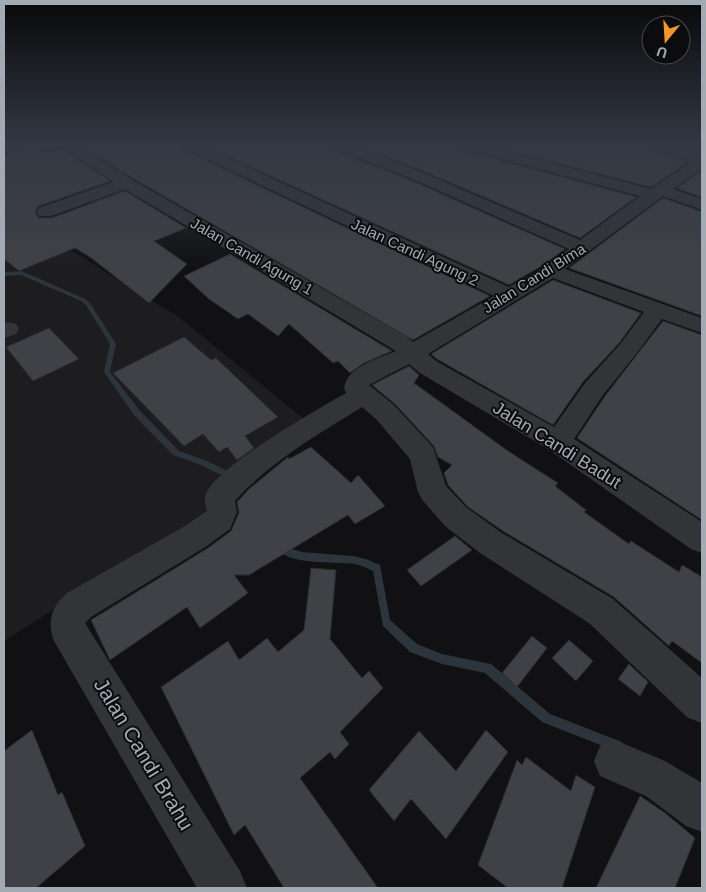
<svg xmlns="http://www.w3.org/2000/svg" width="706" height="892" viewBox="0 0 706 892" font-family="Helvetica,sans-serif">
<rect width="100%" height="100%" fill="#111113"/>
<polygon fill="#1d1d20" points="4,195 32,213 33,227 179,317 305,420 204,496 211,510 4,641"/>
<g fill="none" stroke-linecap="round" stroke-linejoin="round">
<g fill="#2b353b" fill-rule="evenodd">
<polygon points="22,271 85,299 90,303 116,344 110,372 140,411 179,451 207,461 225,470 226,472 225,474 219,474 201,465 173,455 134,415 104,372 110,344 86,305 81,301 21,275 4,276 4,272"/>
<path d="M 279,543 L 292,549 L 302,552 L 353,556 L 366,559 L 380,565 L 390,620 L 417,644 L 442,654 L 491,664 L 550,714 L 622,742 L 624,746 L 622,750 L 618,752 L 542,722 L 485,673 L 442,664 L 410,652 L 383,626 L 373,571 C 367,568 361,565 354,564 C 334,561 287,566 275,547 L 276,544 Z"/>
</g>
</g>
<g fill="#404146" stroke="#2b2c2f">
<polygon points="78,144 178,144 181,149 490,296 413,340 133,178"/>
<polygon points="201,144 327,144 330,149 412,181 565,249 543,265 509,285"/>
<polygon points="352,144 454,144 458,149 636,197 580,238 424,171"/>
<polygon points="484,144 648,144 651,149 688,162 651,187"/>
<polygon points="673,144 702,144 702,154"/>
<polygon points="34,146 47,152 61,148 110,181 38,206 35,213 39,218 52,218 125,191 186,228 154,241 187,264 149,303 90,257 75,248 19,271 4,259 4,156"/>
<polygon points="702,171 702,197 677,188"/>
<polygon points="663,198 702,212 702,316 569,268"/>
<polygon points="230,254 392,351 364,363 350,373 338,361 333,363 289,324 278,336 248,314 238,319 209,299 184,276"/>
<polygon points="553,280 641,313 620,342 583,382 553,425 437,359 431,354"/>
<polygon points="663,321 702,335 702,520 577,438 605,396"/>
<polygon points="49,328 79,359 33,381 6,347"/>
<polygon points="184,337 211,360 216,358 278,417 245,436 254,448 237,460 227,447 219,452 203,434 184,446 113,373"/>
<polygon points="409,366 419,375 414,383 508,451 558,483 555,486 586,510 584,512 629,544 631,541 679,572 682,565 702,577 702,663 672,641 669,646 614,597 503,531 468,507 448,485 444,473 452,465 438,457 434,446 395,404 372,385"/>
<polygon points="311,447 351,483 358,475 385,506 355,524 348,515 249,575 234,575 248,593 200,628 187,607 110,660 91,620 208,548 231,531 239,513 237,502 249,489 288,457 289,459"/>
<polygon points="455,536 472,550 421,586 407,570"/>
<polygon points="311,568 336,570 330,639 362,678 369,671 383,688 340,732 349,744 335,759 330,752 300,778 378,888 284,888 245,825 234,835 161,687 228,641 239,660 267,638 278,652 304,630"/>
<polygon points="532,636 547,648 517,687 502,673"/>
<polygon points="569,640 593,661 576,681 552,658"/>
<polygon points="629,664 648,682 640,696 618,679"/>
<polygon points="32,730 58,795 62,792 85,846 36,888 4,888 4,751"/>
<polygon points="486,730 508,752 446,839 411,799 394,821 369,790 419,731 456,771"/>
<polygon points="526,757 571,791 576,775 595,787 562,888 508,888 478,865 517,760 522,765"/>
<polygon points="640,796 665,813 695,838 675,888 596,888"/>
</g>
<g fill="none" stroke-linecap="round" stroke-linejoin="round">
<g fill="#323438" fill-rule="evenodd">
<polygon points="9,144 29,144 27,147 4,154 4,145"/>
<path d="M 59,144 L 75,144 L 132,180 L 406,336 L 413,342 L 494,296 L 182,147 L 180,144 L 197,144 L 509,287 L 544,267 L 569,249 L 413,179 L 331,147 L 329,144 L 348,144 L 423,173 L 580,240 L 640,196 L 458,147 L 456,144 L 478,144 L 651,189 L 692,162 L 652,147 L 650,144 L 669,144 L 702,156 L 702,169 L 673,189 L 702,199 L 702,210 L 663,196 L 565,269 L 702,318 L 702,333 L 662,319 L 637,353 L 603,395 L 574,439 L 702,522 L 702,553 L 691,549 L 548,449 L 420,373 L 409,364 L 369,385 L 394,405 L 433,447 L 446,486 L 467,508 L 502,533 L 613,599 L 702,678 L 702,723 L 688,718 L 589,623 L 480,553 L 445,526 L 423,501 L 418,492 L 410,459 L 376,419 L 362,407 C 320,433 267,464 235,501 L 237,512 L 230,529 L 207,546 L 91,617 L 85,623 L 240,871 L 247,888 L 197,888 L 54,641 C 47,622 51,607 67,593 L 185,526 L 207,511 C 206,507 204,501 205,496 C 213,468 318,409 346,393 L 344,388 C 348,366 377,359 396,351 L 125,189 L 51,216 L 39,216 L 37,212 L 39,208 L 114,182 ZM 553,278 L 644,312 L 621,343 L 585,383 L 554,427 L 436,361 L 428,354 Z"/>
<polygon points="8,322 16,324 19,329 16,334 4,338 4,323"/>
<polygon points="615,740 665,761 702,783 702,832 686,826 646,796 600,776 594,761 600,746"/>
</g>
</g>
<linearGradient id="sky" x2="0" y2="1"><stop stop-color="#09090a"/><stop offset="0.54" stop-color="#323844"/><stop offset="1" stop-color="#323844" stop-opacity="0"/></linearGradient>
<rect width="706" height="268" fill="url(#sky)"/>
<g text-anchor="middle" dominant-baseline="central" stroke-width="4" stroke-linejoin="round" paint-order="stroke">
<g font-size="15" fill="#a2aab3" stroke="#0c0c0e">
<text transform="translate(415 252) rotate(25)">Jalan Candi Agung 2</text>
<text transform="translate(252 256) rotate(30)">Jalan Candi Agung 1</text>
<text transform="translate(534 278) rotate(-32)">Jalan Candi Bima</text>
</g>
<g font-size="18" fill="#a2aab3" stroke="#0c0c0e">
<text transform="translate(557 445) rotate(32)">Jalan Candi Badut</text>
</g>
<g font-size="21" fill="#a2aab3" stroke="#0c0c0e">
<text transform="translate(144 754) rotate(59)">Jalan Candi Brahu</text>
</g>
</g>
<rect width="706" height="892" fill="none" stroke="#a2aab3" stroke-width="10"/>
<g transform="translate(666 40) rotate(198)"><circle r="24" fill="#0c0c0e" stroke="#484b50"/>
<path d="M0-4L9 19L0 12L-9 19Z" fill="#f2972a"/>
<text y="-8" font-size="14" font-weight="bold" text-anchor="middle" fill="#a2aab3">U</text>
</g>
</svg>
